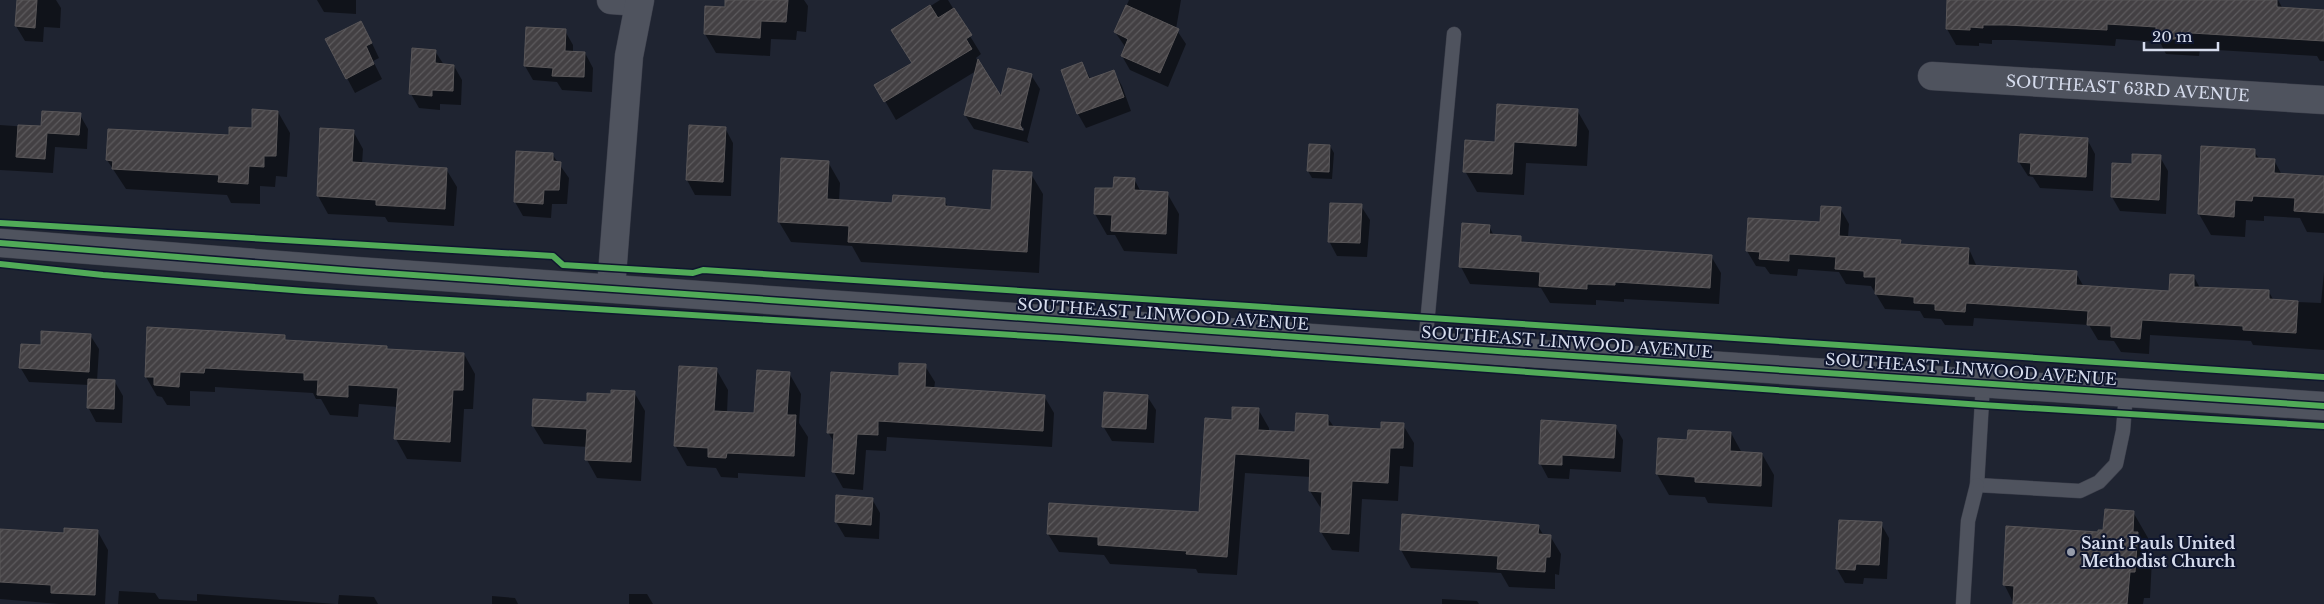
<svg xmlns="http://www.w3.org/2000/svg" width="2324" height="604" viewBox="0 0 2324 604" font-family="'Libre Baskerville',serif">
<defs>
<pattern id="building-hatch" width="6" height="6" patternUnits="userSpaceOnUse" patternTransform="scale(1.25)"><rect width="6" height="6" fill="#434043"/><path d="M-1 1l2-2M0 6l6-6M5 7l2-2" fill="none" stroke="#5d5b5e"/></pattern>
</defs>
<rect width="100%" height="100%" fill="#1f2431"/>
<g fill="#0007" fill-rule="evenodd">
<polygon points="18,0 56,0 61,8 60,28 44,27 43,42 25,41 16,26"/>
<polygon points="317,0 356,0 356,14 324,12"/>
<polygon points="726,0 804,0 808,6 806,32 797,31 796,40 771,39 770,56 716,53 705,34 706,7 726,8"/>
<path d="M 940,0 L 948,0 L 981,54 L 976,58 L 1002,99 L 1031,75 L 1040,89 L 1027,140 L 1029,143 L 974,129 L 965,115 L 976,71 L 896,120 L 876,85 L 913,64 L 893,30 ZM 986,119 L 1024,128 L 1024,131 L 985,121 Z"/>
<polygon points="1129,0 1181,0 1176,29 1186,44 1168,87 1130,70 1122,56 1126,48 1115,32"/>
<polygon points="1949,0 2278,0 2283,9 2324,11 2324,61 2320,61 2317,56 2200,49 2199,56 2166,54 2160,42 2116,39 2115,46 2015,40 1992,40 1992,44 1979,43 1979,46 1956,45 1947,29"/>
<polygon points="565,31 573,45 573,52 585,53 593,68 592,92 562,90 557,82 533,80 525,66"/>
<polygon points="369,37 379,58 373,61 382,79 355,93 347,78"/>
<polygon points="435,51 444,65 454,66 462,80 461,105 440,104 440,110 419,108 411,94"/>
<polygon points="1082,63 1091,80 1114,72 1122,86 1131,111 1086,128 1078,114"/>
<polygon points="1577,110 1589,131 1587,166 1526,163 1524,195 1477,192 1465,171 1496,143"/>
<polygon points="278,112 290,133 287,177 276,176 275,187 260,186 260,204 231,203 227,195 126,189 107,160 230,136 253,129"/>
<polygon points="80,115 88,129 87,149 55,147 53,173 0,170 0,125 42,128"/>
<polygon points="690,126 725,128 733,143 731,196 695,195 687,180"/>
<polygon points="353,131 363,149 362,164 446,169 457,187 454,226 388,222 385,217 328,214 318,196"/>
<polygon points="2087,139 2095,154 2093,191 2040,188 2033,177 2028,176 2019,162"/>
<polygon points="1330,146 1334,153 1332,179 1312,178 1308,171"/>
<polygon points="2203,148 2254,151 2260,160 2274,160 2282,175 2324,177 2324,233 2307,232 2300,218 2264,216 2264,221 2246,220 2245,237 2211,235 2199,214"/>
<polygon points="552,154 569,178 567,204 552,204 551,218 523,216 515,202"/>
<polygon points="2160,157 2168,171 2166,214 2120,211 2112,197 2133,165"/>
<polygon points="828,162 840,183 839,201 894,204 944,200 949,208 992,211 1031,174 1043,194 1039,273 861,262 852,246 791,242 779,222"/>
<polygon points="1134,179 1141,192 1167,193 1179,214 1177,254 1124,251 1115,235 1107,235 1095,214 1114,190"/>
<polygon points="1361,206 1370,220 1367,257 1337,256 1329,241"/>
<polygon points="1840,208 1849,224 1848,237 1900,241 1902,245 1969,249 1977,267 2076,273 2084,287 2170,292 2194,277 2200,288 2269,292 2274,301 2321,303 2324,272 2324,350 2253,345 2251,341 2150,335 2149,354 2121,352 2114,341 2098,340 2089,325 1974,318 1973,326 1945,325 1941,319 1924,318 1920,311 1885,309 1871,286 1846,284 1839,272 1798,269 1797,276 1770,274 1765,267 1756,266 1747,251 1749,219 1822,223"/>
<polygon points="1489,226 1494,236 1520,237 1524,244 1711,256 1721,273 1719,304 1624,299 1624,302 1596,300 1596,305 1550,303 1541,288 1470,284 1461,267"/>
<polygon points="90,335 99,349 97,381 115,382 123,396 122,423 96,422 88,407 89,385 29,382 20,367 42,346"/>
<polygon points="284,336 287,342 386,347 388,350 464,354 475,374 473,409 464,409 461,462 407,459 396,439 398,407 359,404 358,417 330,415 321,399 316,399 313,393 215,387 215,392 190,391 190,406 167,405 162,397 157,396 146,377"/>
<polygon points="925,366 935,382 934,389 1044,396 1054,413 1052,447 887,437 886,451 866,450 863,490 843,488 834,472 835,444 828,432"/>
<polygon points="716,369 728,390 727,413 755,415 789,373 801,394 799,423 808,437 805,477 738,473 738,478 721,477 716,468 687,466 675,445"/>
<polygon points="634,392 645,411 641,481 597,478 587,460 588,447 544,444 533,426 588,403 612,395"/>
<polygon points="1147,396 1156,410 1154,443 1112,441 1103,426"/>
<polygon points="1258,409 1269,428 1269,432 1296,433 1327,417 1334,427 1382,430 1403,425 1414,443 1413,467 1400,466 1398,501 1362,499 1359,552 1332,550 1321,532 1322,510 1310,491 1311,477 1245,473 1237,575 1198,573 1196,569 1110,564 1104,555 1059,552 1048,534 1200,513 1233,421"/>
<polygon points="1615,426 1623,440 1621,472 1570,469 1569,479 1548,478 1540,463"/>
<polygon points="1731,433 1742,453 1762,454 1774,475 1772,507 1708,503 1705,497 1669,495 1657,474 1659,440 1689,442"/>
<polygon points="872,499 880,513 879,539 845,537 836,522"/>
<polygon points="2133,512 2148,538 2148,551 2152,559 2150,598 2144,598 2143,604 2014,604 2004,584 2104,531"/>
<polygon points="1881,524 1889,538 1887,579 1864,578 1863,584 1845,583 1837,569"/>
<polygon points="1538,526 1544,536 1550,536 1561,554 1559,575 1555,574 1555,589 1509,587 1501,573 1411,568 1401,550"/>
<polygon points="0,530 65,534 98,532 108,550 105,604 59,604 0,599"/>
<polygon points="119,591 155,593 159,599 197,601 197,594 336,604 118,604"/>
<polygon points="629,594 647,594 653,604 629,604"/>
<polygon points="339,595 374,597 378,604 338,604"/>
<polygon points="492,596 515,598 518,604 492,604"/>
<polygon points="1442,599 1477,601 1479,604 1442,604"/>
</g>
<g fill="url(#building-hatch)" stroke="#595658">
<polygon points="17,0 37,0 35,28 15,26"/>
<polygon points="725,0 788,0 786,22 761,21 760,38 704,34 705,6 725,7"/>
<polygon points="1947,0 2277,0 2277,7 2324,10 2324,41 2191,33 2191,40 2156,38 2156,27 2107,24 2107,30 2006,25 1983,25 1983,28 1970,27 1970,30 1946,29"/>
<polygon points="930,5 938,18 954,8 972,35 966,39 972,49 884,102 874,85 912,63 891,30"/>
<polygon points="1126,5 1179,29 1160,73 1121,56 1128,39 1114,32"/>
<polygon points="361,21 372,43 366,46 374,64 346,79 325,39"/>
<polygon points="526,27 566,29 565,51 585,52 584,77 552,76 553,68 524,66"/>
<polygon points="412,48 436,50 435,63 454,65 453,91 432,90 432,96 409,94"/>
<polygon points="978,59 1001,96 1008,68 1032,74 1020,125 1023,130 964,115"/>
<polygon points="1082,62 1089,79 1114,70 1124,97 1077,114 1061,70"/>
<polygon points="1497,104 1578,109 1576,146 1514,142 1512,174 1463,172 1465,140 1495,142"/>
<polygon points="252,109 278,111 276,156 264,156 264,167 249,166 248,184 218,182 219,175 112,169 113,161 106,160 108,129 229,135 229,127 252,128"/>
<polygon points="42,111 81,113 79,135 47,133 45,159 16,157 18,125 41,126"/>
<polygon points="689,125 726,127 723,182 686,180"/>
<polygon points="320,128 354,130 352,162 447,168 445,209 376,205 376,200 317,196"/>
<polygon points="2020,134 2088,138 2086,177 2030,174 2031,163 2018,162"/>
<polygon points="1309,144 1330,145 1329,172 1307,171"/>
<polygon points="2201,146 2255,149 2255,158 2275,159 2274,173 2324,176 2324,213 2294,211 2295,198 2253,196 2252,201 2235,200 2234,217 2198,214"/>
<polygon points="516,151 553,153 553,161 561,162 559,190 544,190 543,204 514,202"/>
<polygon points="2132,154 2161,155 2159,200 2111,197 2112,163 2132,164"/>
<polygon points="781,158 829,161 827,199 892,203 893,195 945,198 945,206 991,210 993,170 1032,172 1027,252 848,242 849,226 778,222"/>
<polygon points="1114,177 1135,178 1134,190 1168,192 1166,234 1111,231 1112,215 1094,214 1095,188 1113,188"/>
<polygon points="1330,203 1362,204 1360,243 1328,242"/>
<polygon points="1821,206 1841,207 1839,236 1901,240 1900,244 1969,248 1968,265 2077,271 2076,285 2169,291 2170,274 2194,275 2194,287 2269,290 2269,299 2298,301 2296,333 2243,330 2243,326 2142,320 2140,339 2111,337 2111,326 2087,325 2088,311 1966,303 1965,312 1935,310 1935,304 1914,303 1914,297 1875,294 1876,277 1864,277 1864,271 1835,269 1836,257 1789,254 1789,261 1759,259 1760,252 1746,251 1748,218 1820,222"/>
<polygon points="1462,223 1490,225 1489,234 1521,236 1521,242 1712,255 1710,288 1615,282 1615,285 1587,284 1587,289 1539,286 1540,272 1459,267"/>
<polygon points="147,327 285,335 285,340 387,346 387,349 464,353 463,390 453,390 450,442 394,439 398,388 348,385 348,397 317,395 318,380 304,380 304,373 205,368 204,373 180,372 179,387 154,385 154,377 145,377"/>
<polygon points="41,331 91,334 89,372 19,368 21,344 41,345"/>
<polygon points="899,363 926,364 925,387 1045,395 1043,431 878,421 878,435 857,434 854,474 832,472 834,433 827,433 831,372 899,376"/>
<polygon points="679,366 717,368 714,411 754,413 757,370 790,372 787,415 796,415 794,456 727,453 726,458 708,457 708,448 674,446"/>
<polygon points="88,379 115,380 114,409 87,408"/>
<polygon points="611,390 635,391 631,462 585,460 587,429 532,426 533,399 587,402 587,393 611,394"/>
<polygon points="1104,392 1148,395 1146,429 1102,427"/>
<polygon points="1232,407 1259,408 1258,430 1295,432 1296,413 1328,415 1328,426 1381,429 1381,422 1404,423 1403,448 1390,448 1388,483 1352,481 1349,534 1320,532 1322,492 1309,491 1310,459 1235,454 1227,557 1186,554 1187,551 1098,545 1098,537 1047,534 1049,503 1199,512 1205,418 1232,420"/>
<polygon points="1541,420 1616,425 1614,458 1562,455 1562,465 1539,464"/>
<polygon points="1688,430 1731,432 1730,451 1762,453 1761,486 1695,482 1695,477 1656,474 1658,438 1687,440"/>
<polygon points="836,495 873,498 871,525 835,522"/>
<polygon points="2105,509 2134,511 2133,532 2138,532 2135,572 2130,572 2127,604 2013,604 2014,586 2003,585 2006,526 2098,532 2098,530 2103,530"/>
<polygon points="1402,514 1539,525 1538,534 1551,535 1550,557 1546,557 1545,572 1497,569 1498,556 1400,550"/>
<polygon points="1839,520 1882,522 1879,565 1856,564 1855,570 1836,569"/>
<polygon points="64,528 98,530 95,595 51,593 51,585 0,582 0,529 64,533"/>
</g>
<g fill="none" stroke-linecap="round" stroke-linejoin="round">
<defs>
<g id="service">
<polyline points="1425,346 1454,34"/>
<polyline points="1983,384 1977,485 2080,491 2099,482 2116,464 2123,431 2126,393"/>
<polyline points="1963,604 1968,521 1977,485"/>
</g>
<g id="minor">
<polyline points="611,0 639,2"/>
<path id="s1" d="M 1932,76 L 2324,100"/>
<polyline points="611,288 629,56 640,0"/>
</g>
<polyline id="secondary" points="0,243 356,271 1512,352 2324,406"/>
</defs>
<use href="#service" stroke="#3c3f4b" stroke-width="15"/>
<use href="#minor" stroke="#3c3f4b" stroke-width="29"/>
<use href="#secondary" stroke="#3c3f4b" stroke-width="29"/>
<use href="#service" stroke="#4f535e" stroke-width="14"/>
<use href="#minor" stroke="#4f535e" stroke-width="28"/>
<use href="#secondary" stroke="#4f535e" stroke-width="28"/>
<defs>
<g id="cycleway">
<polyline points="0,223 553,256 563,265 693,273 703,270 2324,377"/>
<polyline points="0,243 356,271 1512,352 2324,406"/>
<polyline points="0,264 103,275 305,291 1062,338 1982,405 2324,426"/>
</g>
</defs>
<use href="#cycleway" stroke="#0f162e" stroke-width="9"/>
<use href="#cycleway" stroke="#51ab58" stroke-width="6"/>
</g>
<circle fill="#969cab" stroke="#0f162e" stroke-width="2" cx="2071" cy="552" r="5"/>
<g text-anchor="middle" dominant-baseline="central" stroke-width="4" stroke-linejoin="round" paint-order="stroke">
<g font-size="16" fill="#d6dced" stroke="#0f162e">
<text stroke="none"><textPath href="#s1" startOffset="196">SOUTHEAST 63RD AVENUE</textPath></text>
<text transform="translate(1163 314) rotate(4)">SOUTHEAST LINWOOD AVENUE</text>
<text transform="translate(1567 342) rotate(4)">SOUTHEAST LINWOOD AVENUE</text>
<text transform="translate(1971 369) rotate(4)">SOUTHEAST LINWOOD AVENUE</text>
</g>
<g font-size="16" font-weight="bold" fill="#d6dced" stroke="#0f162e" text-anchor="start">
<text x="2081" y="543">Saint Pauls United<tspan x="2081" dy="18">Methodist Church</tspan></text>
</g>
</g>
<path d="M2144 42v8h74v-8" fill="none" stroke="#d6dced" stroke-width="2.5"/>
<text x="2152" y="42" font-size="15" fill="#d6dced" stroke="#0f162e" stroke-width="4" paint-order="stroke">20 m</text>
</svg>
